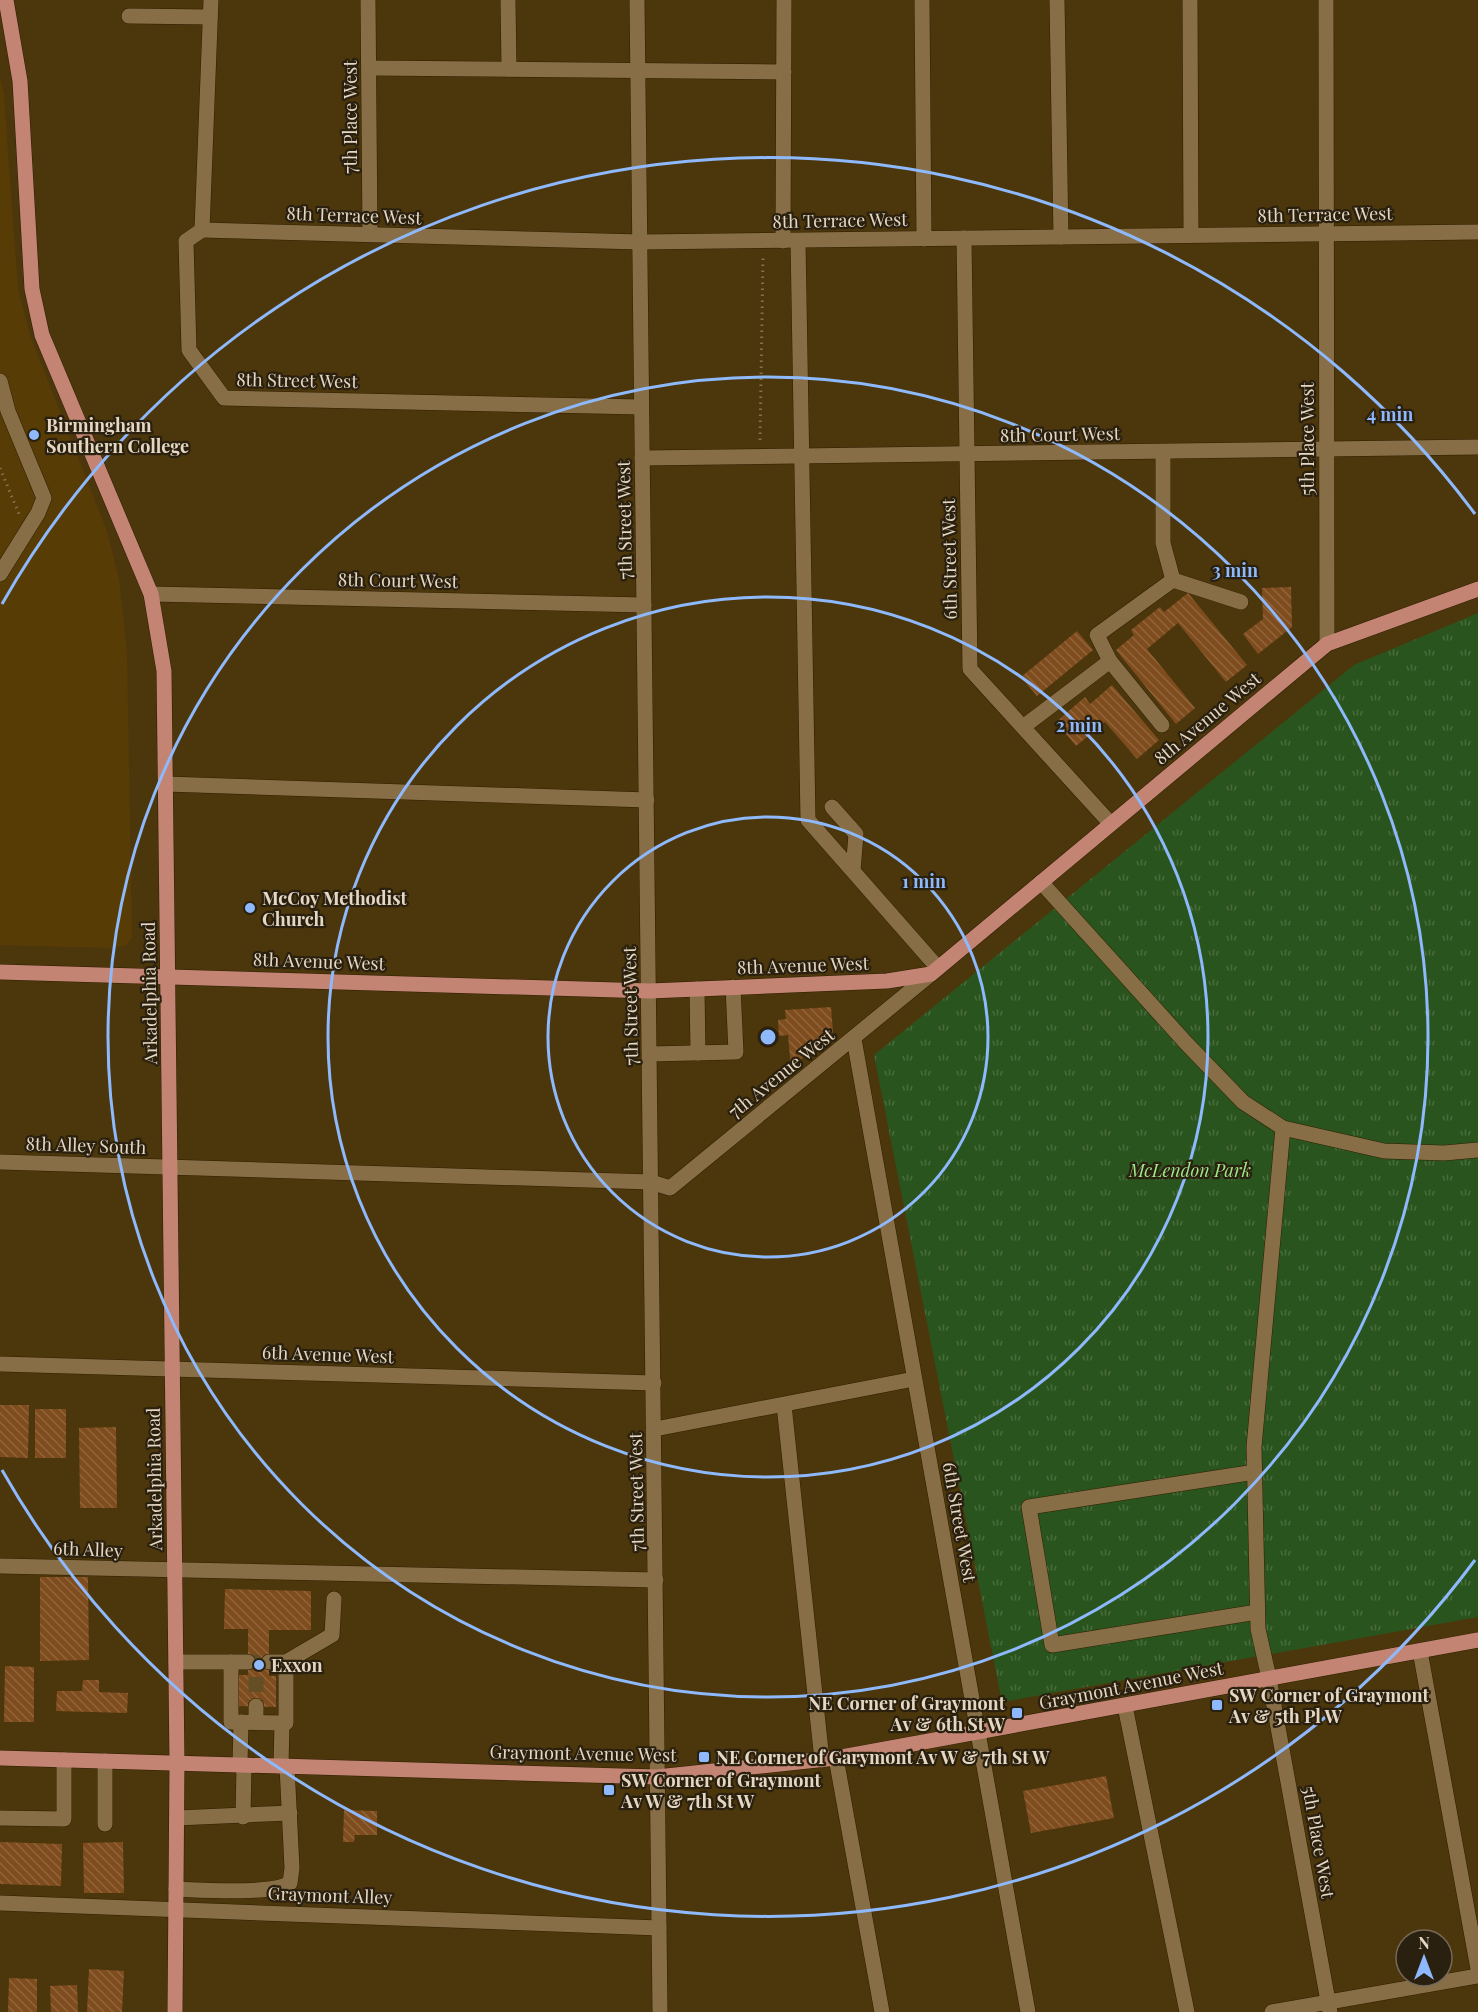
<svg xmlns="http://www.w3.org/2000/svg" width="1478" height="2012" viewBox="0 0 1478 2012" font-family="'Playfair Display',serif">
<defs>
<pattern id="park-tufts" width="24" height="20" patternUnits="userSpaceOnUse" patternTransform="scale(1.5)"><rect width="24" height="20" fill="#2a541e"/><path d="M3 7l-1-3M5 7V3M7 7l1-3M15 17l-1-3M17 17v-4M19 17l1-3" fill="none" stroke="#496c3d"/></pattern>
<pattern id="building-back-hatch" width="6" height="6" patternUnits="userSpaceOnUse" patternTransform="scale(1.5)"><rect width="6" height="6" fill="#7f4c1d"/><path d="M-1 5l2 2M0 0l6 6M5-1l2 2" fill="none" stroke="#91653c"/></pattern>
</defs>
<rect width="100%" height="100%" fill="#4c360b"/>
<polygon fill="#573c06" points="0,77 4,95 18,289 31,338 107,531 119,579 127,652 132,937 127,945 115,948 0,945"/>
<polygon fill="url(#park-tufts)" points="1478,613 1478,1617 1002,1702 874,1055 1354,665"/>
<g fill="url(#building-back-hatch)">
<polygon points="1291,587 1292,627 1258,654 1243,634 1263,619 1262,588"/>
<polygon points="1188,593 1247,665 1226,682 1178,623 1147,649 1195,708 1176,724 1116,650 1134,635 1131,630 1160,607 1164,612"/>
<polygon points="1077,631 1093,650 1037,696 1021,677"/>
<polygon points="1112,685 1159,740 1137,759 1105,722 1076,746 1056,722 1085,697 1090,704"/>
<polygon points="831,1007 833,1032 791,1068 788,1035 779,1036 778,1020 786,1019 785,1010"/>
<polygon points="0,1405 29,1405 28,1458 0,1457"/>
<rect x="35" y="1409" width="31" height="49"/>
<polygon points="116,1427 117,1508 80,1508 79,1428"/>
<polygon points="40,1577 88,1577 89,1660 40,1661"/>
<polygon points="225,1589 311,1591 311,1630 269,1630 269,1676 276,1676 276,1707 237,1706 237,1675 248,1675 248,1629 224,1629"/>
<polygon points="5,1666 34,1667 34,1722 4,1722"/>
<polygon points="83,1680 99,1680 99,1692 128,1693 127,1713 56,1711 57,1691 82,1691"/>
<polygon points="1106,1776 1114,1818 1031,1833 1023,1791"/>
<polygon points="344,1810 377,1811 377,1835 355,1835 354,1842 343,1842"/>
<polygon points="0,1842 62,1844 61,1886 0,1884"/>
<polygon points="123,1842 124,1893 84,1893 83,1843"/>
<polygon points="89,1969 124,1971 122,2012 87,2012"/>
<polygon points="9,1978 37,1979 37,2012 8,2012"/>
<polygon points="77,1985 78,2012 51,2012 50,1986"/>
</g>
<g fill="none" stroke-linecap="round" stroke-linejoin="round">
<polyline stroke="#634e26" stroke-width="15" stroke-dasharray="15 8" stroke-linecap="butt" points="248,1662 256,1662 256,1706"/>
<defs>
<g id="minor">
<polyline points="211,0 202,230 186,241 189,350 224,398 641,407"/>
<polyline points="368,0 370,234"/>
<polyline points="508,0 509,69"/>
<polyline points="637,0 660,2012"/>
<polyline points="922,0 924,239"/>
<polyline points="1057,0 1061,237"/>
<polyline points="1190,0 1191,235"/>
<polyline points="1326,0 1327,644"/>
<polyline points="129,16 210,17"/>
<polyline points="369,68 784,72"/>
<polyline points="202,230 640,242 1478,232"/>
<polyline points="964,238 970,669 1111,824"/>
<polyline points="783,241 784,0"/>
<polyline points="798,241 808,820 938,968"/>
<polyline points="0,381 8,411 44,498 38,513 0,574"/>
<polyline points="1163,452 1163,543 1173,580"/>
<polyline points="642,458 1478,447"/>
<polyline points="151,594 644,605"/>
<polyline points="1110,661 1097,635 1173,580 1241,602"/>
<polyline points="1023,727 1110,661 1162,725"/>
<polyline points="166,784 647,800"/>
<polyline points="832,807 856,834 853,871"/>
<polyline points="1041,882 1186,1043 1243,1102 1283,1128 1384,1151 1444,1153 1478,1150"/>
<polyline points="697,989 698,1053"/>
<polyline points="854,1039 1028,2012"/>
<polyline points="650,1054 736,1052 733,987"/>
<polyline points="1283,1128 1254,1447 1258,1629 1269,1678 1330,2012"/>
<polyline points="0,1162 651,1182 670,1188 931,974"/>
<polyline points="0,1364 654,1383"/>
<polyline points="784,1405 822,1760"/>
<polyline points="655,1429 914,1379"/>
<polyline points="1255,1472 1029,1507 1052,1645 1257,1612"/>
<polyline points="0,1566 656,1580"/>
<polyline points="1420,1651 1478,1969"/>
<polyline points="176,1662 248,1662"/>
<polyline points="231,1662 231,1722 282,1723"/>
<polyline points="269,1662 286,1662 332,1635 334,1599"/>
<polyline points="256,1706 256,1722"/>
<polyline points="1125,1706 1187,2012"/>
<polyline points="836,1758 882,2012"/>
<polyline points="105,1761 105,1824"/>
<polyline points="240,1764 241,1722"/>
<polyline points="281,1766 282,1723 286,1723 286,1662"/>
<polyline points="243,1817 244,1765"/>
<polyline points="0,1818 64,1819 64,1760"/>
<polyline points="177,1818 290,1813"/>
<path d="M 176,1889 C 200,1890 273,1895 290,1883 L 292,1868 L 287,1766"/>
<polyline points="0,1903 659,1928"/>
<polyline points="1272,2012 1478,1976"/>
</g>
<g id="major">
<polyline points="6,0 20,81 32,289 42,335 151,594 164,671 177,1763 175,2012"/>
<polyline points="0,972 650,991 887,981 931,974 1327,644 1478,589"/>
<polyline points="0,1758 657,1777 836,1758 1478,1640"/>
</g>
</defs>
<use href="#minor" stroke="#2e1e00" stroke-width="16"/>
<use href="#major" stroke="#2e1e00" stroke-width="16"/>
<g stroke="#84714e" stroke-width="3" stroke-dasharray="1.5 4.5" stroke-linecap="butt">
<polyline points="760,440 763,258"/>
<polyline points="0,468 19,514"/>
</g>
<use href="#minor" stroke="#876e46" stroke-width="15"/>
<use href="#major" stroke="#c38474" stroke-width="15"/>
</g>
<g fill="none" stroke="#8eb9fc" stroke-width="3">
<circle cx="768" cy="1037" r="220"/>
<circle cx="768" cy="1037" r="440"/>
<circle cx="768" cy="1037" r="660"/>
<path d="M1475 1560A880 880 0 0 1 2 1470M2 604A880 880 0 0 1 1475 514"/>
</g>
<g fill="#8eb9fc" stroke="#2a200f" stroke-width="2">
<circle cx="34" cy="435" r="6"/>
<circle cx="250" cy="908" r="6"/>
<circle cx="259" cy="1665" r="6"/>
<rect x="1211" y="1699" width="12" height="12" rx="3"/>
<rect x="1011" y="1707" width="12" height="12" rx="3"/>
<rect x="698" y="1751" width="12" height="12" rx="3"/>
<rect x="603" y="1784" width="12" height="12" rx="3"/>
</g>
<g text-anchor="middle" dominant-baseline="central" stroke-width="4.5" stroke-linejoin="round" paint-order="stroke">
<g font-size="18" fill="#e5d7c2" stroke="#2a200f">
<text transform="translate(350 117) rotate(-90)">7th Place West</text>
<text transform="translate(1325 214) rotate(-1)">8th Terrace West</text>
<text transform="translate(354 215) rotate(2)">8th Terrace West</text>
<text transform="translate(840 220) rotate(-1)">8th Terrace West</text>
<text transform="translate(297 380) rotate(1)">8th Street West</text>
<text transform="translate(1060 434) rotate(-1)">8th Court West</text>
<text transform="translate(1307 439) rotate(-90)">5th Place West</text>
<text transform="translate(624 520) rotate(-91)">7th Street West</text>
<text transform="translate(949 559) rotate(-91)">6th Street West</text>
<text transform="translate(398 580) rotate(1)">8th Court West</text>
<text transform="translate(1207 718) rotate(-40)">8th Avenue West</text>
<text transform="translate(319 961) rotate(2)">8th Avenue West</text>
<text transform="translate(803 965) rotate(-2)">8th Avenue West</text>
<text transform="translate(149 993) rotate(-91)">Arkadelphia Road</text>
<text transform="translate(630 1006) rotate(-91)">7th Street West</text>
<text transform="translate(781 1073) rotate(-39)">7th Avenue West</text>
<text transform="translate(86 1145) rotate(2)">8th Alley South</text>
<text transform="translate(328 1354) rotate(2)">6th Avenue West</text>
<text transform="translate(154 1479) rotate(-91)">Arkadelphia Road</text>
<text transform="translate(636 1492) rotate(-91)">7th Street West</text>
<text transform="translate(960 1522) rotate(80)">6th Street West</text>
<text transform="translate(88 1549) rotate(2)">6th Alley</text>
<text transform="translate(1131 1685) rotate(-11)">Graymont Avenue West</text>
<text transform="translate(583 1753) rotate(1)">Graymont Avenue West</text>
<text transform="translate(1319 1842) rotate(80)">5th Place West</text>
<text transform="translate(330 1895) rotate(2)">Graymont Alley</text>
</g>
<g font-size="18" font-weight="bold" fill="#e5d7c2" stroke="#2a200f" text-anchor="start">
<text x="46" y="425">Birmingham<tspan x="46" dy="21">Southern College</tspan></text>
<text x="262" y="898">McCoy Methodist<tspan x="262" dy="21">Church</tspan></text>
<text x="271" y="1665">Exxon</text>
<text x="1229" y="1695">SW Corner of Graymont<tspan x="1229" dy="21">Av &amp; 5th Pl W</tspan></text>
<text x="1005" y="1703" text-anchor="end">NE Corner of Graymont<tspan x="1005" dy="21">Av &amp; 6th St W</tspan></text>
<text x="716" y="1757">NE Corner of Garymont Av W &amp; 7th St W</text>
<text x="621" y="1780">SW Corner of Graymont<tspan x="621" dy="21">Av W &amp; 7th St W</tspan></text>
</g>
<g font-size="18" font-style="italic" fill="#9ee88a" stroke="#2a200f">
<text x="1190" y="1170">McLendon Park</text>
</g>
</g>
<circle cx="768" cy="1037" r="9" fill="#8eb9fc" stroke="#2a200f" stroke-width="3"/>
<g font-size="18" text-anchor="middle" font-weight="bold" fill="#8eb9fc" stroke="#2a200f" stroke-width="4.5" stroke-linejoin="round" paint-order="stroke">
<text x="1390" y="421">4 min</text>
<text x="1235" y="577">3 min</text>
<text x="1079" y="732">2 min</text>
<text x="924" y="888">1 min</text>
</g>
<g transform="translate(1424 1958)"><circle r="28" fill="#2a200f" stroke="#756957" stroke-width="1.5"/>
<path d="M0-4.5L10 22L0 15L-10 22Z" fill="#8eb9fc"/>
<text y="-9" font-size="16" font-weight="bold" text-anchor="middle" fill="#e5d7c2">N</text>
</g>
</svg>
